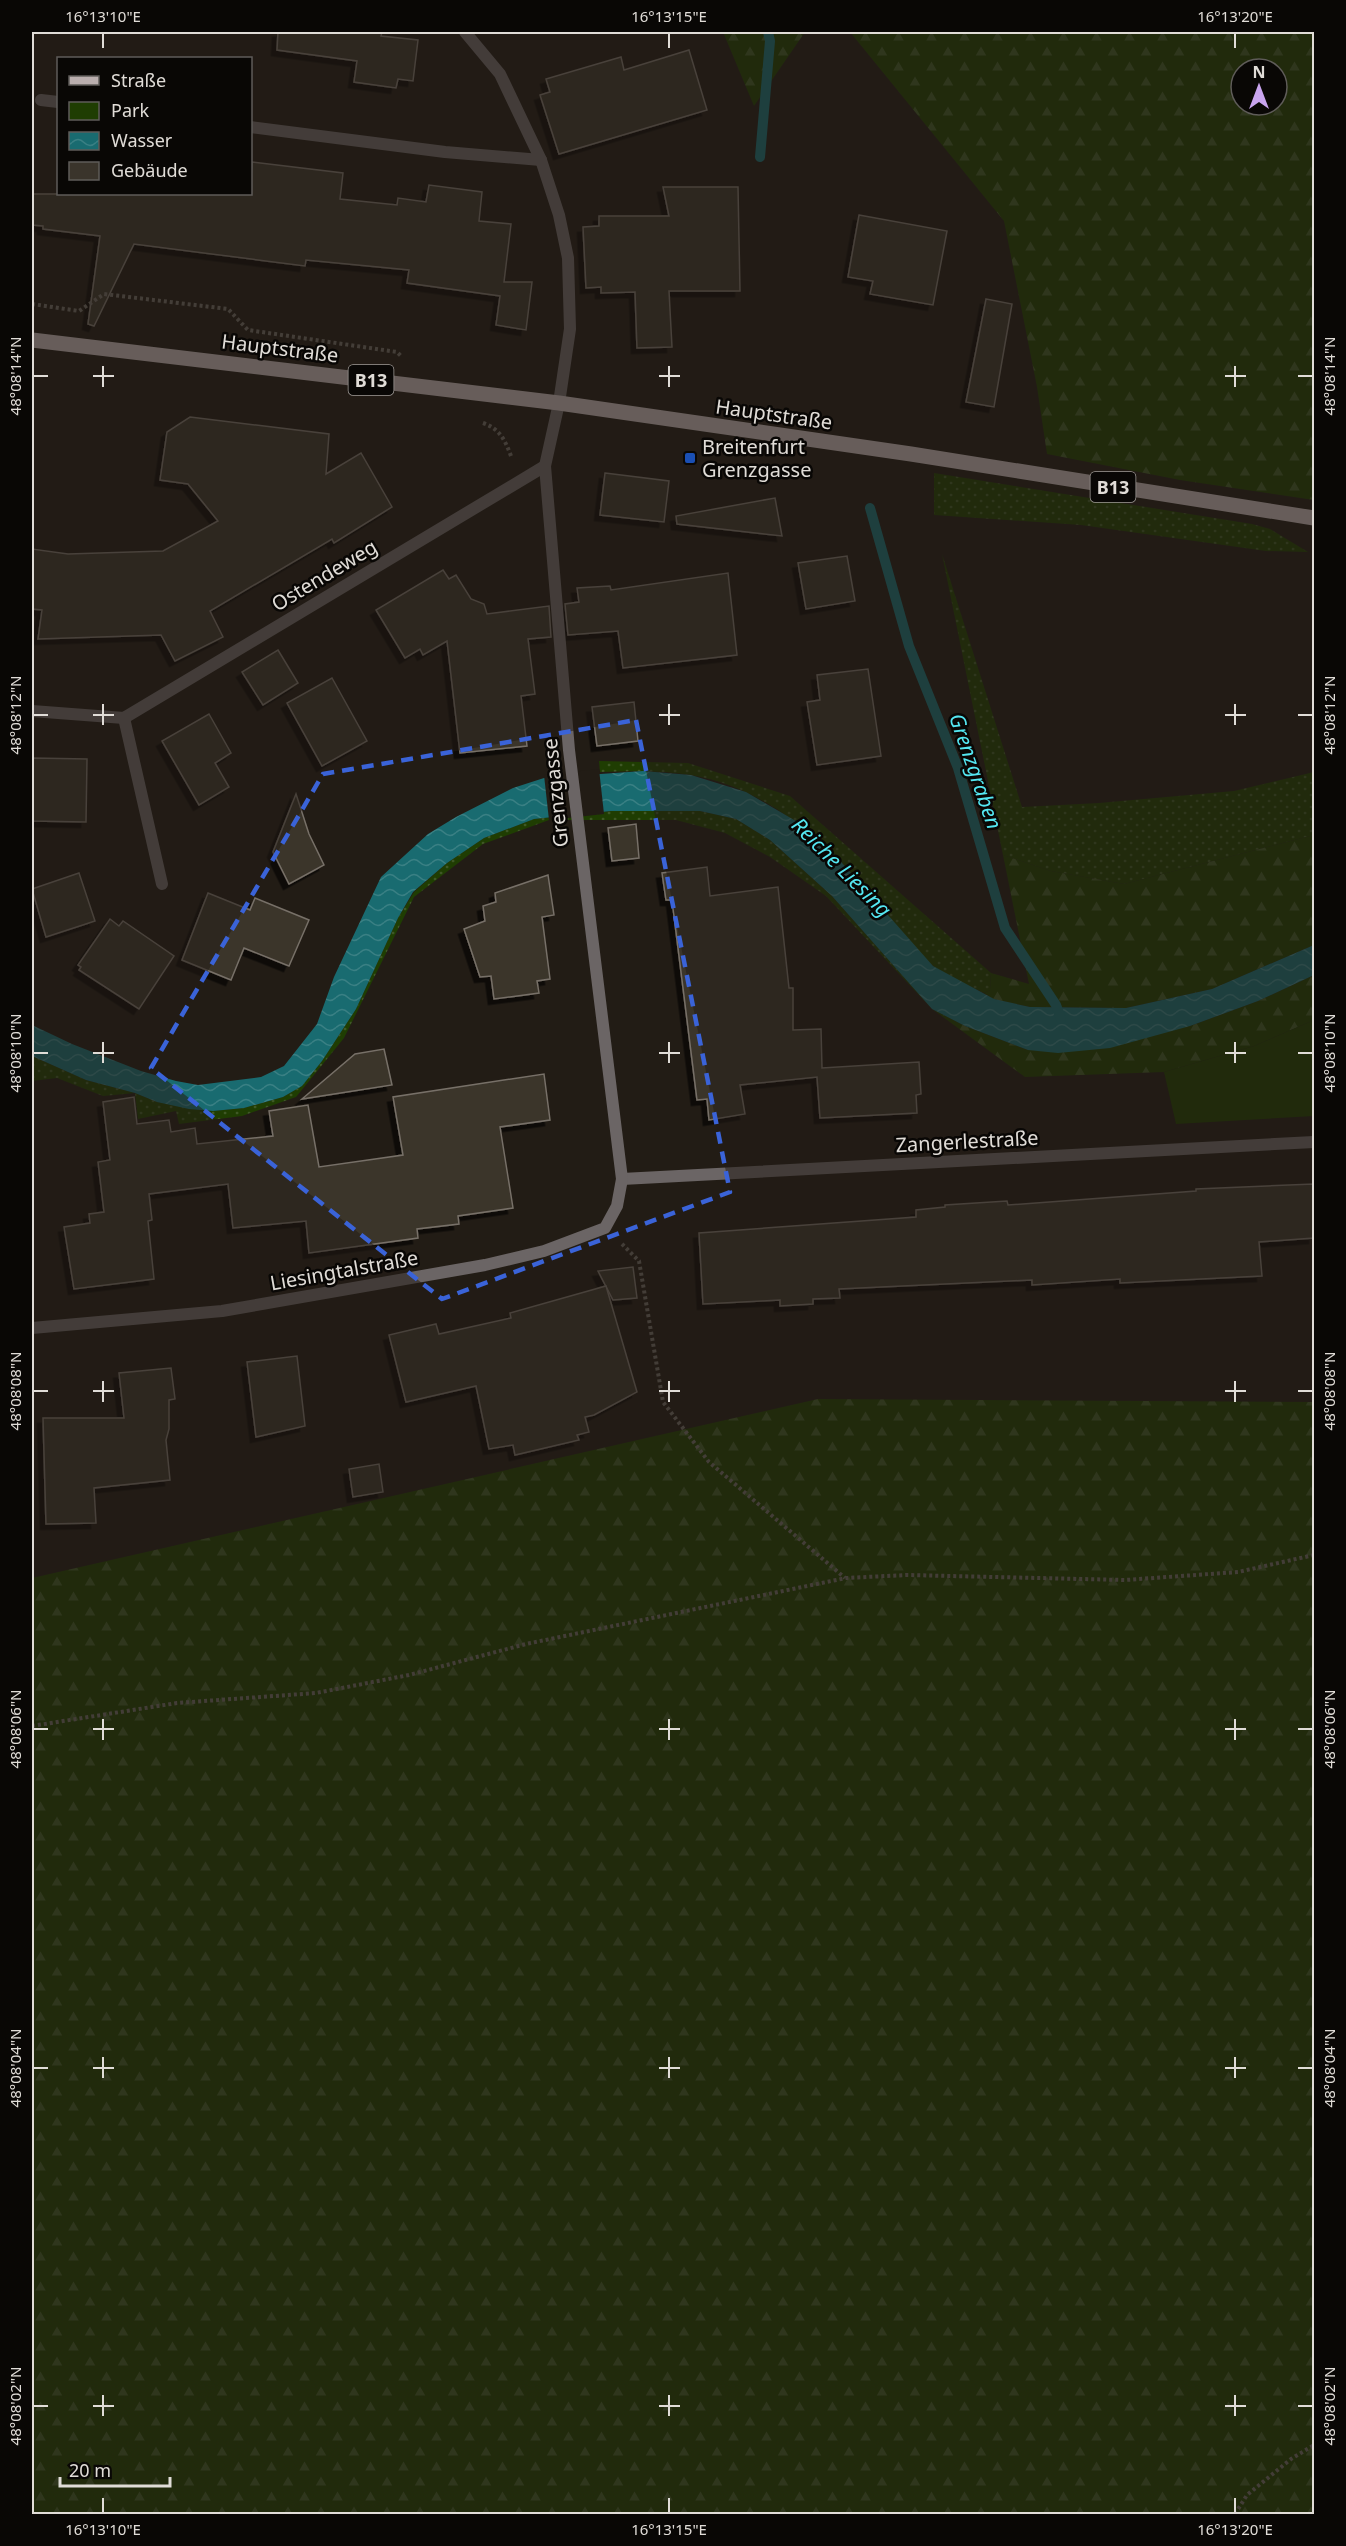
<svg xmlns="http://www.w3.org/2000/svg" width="1346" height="2546" viewBox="0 0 1346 2546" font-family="'Noto Sans',sans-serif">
<defs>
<pattern id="grass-dots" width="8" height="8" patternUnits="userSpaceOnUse" patternTransform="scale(1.5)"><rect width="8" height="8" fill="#1f3d02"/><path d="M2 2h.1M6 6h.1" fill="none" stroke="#3f5826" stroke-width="1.8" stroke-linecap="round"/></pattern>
<pattern id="forest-firs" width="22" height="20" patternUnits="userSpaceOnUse" patternTransform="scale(1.5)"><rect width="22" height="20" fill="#1f3d02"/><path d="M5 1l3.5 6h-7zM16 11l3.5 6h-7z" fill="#3f5826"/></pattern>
<pattern id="water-waves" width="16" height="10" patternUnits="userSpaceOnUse" patternTransform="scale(1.5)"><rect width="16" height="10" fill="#196b70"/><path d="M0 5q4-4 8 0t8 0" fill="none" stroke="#3a8084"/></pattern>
<filter id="shadow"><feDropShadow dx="-5.5" dy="5.5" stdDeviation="0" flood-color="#0009"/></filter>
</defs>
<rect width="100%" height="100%" fill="#221c15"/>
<g fill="url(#grass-dots)">
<polygon points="934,473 1252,524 1270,529 1308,552 1266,551 1081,525 934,515"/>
<polygon points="942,554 1022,807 1099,803 1234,791 1314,772 1314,835 1124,884 1051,871 1003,855"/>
<path d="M 599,761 L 688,763 L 790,796 L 991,973 L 990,990 L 984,993 C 968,985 945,977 932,965 C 909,944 890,916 869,893 C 821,838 766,788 691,775 C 661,770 630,771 600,772 Z"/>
<polygon points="611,811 700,811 736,819 770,840 832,896 932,1009 826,896 770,857 725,833 676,820 549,820 483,844 414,897 344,1038 296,1097 242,1116 179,1124 176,1111 138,1119 135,1093 103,1096 57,1078 32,1081 32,1056 86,1080 135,1093 157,1102 213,1111 244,1108 283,1097 302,1086 322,1061 356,1009 398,918 414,892 447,863 484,838 534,819"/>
</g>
<g fill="url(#forest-firs)" fill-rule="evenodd">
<polygon points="723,32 805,32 754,106"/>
<path d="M 850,32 L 1314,32 L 1314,500 L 1180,480 L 1047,454 L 1037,387 L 1004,221 ZM 1241,69 L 1277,69 L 1277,105 L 1241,105 Z"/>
<polygon points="1314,835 1314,945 1212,989 1126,1008 1030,1007 993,999 984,993 990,990 991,973 1029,984 1003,855 1051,871 1124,884"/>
<polygon points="1314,975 1314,1020 1254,1046 1164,1072 1025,1077 932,1009 965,1026 1028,1050 1190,1026 1258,1001"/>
<polygon points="818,1399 1314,1402 1314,2514 32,2514 32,1578"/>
</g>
<polygon fill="#1f3d02" points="1314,1020 1314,1116 1176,1124 1164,1072 1254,1046"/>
<polygon fill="url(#water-waves)" points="643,771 691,775 746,792 801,824 835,855 933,966 994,999 1030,1007 1126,1008 1212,989 1314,945 1314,975 1258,1001 1190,1026 1110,1048 1058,1053 1028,1050 965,1026 932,1009 832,896 770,840 736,819 700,811 611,811 534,819 484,838 447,863 413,892 398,918 356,1009 322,1061 302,1086 283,1097 244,1108 213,1111 189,1109 157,1102 135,1093 86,1080 32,1056 32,1025 72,1044 141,1071 176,1081 198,1085 261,1077 284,1066 317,1024 334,977 381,877 428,834 456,817 513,788 544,778"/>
<polygon fill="#221c15" points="599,769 604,814 549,820 544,775"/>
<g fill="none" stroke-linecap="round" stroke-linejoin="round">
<g stroke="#196b70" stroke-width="10">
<polyline points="760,157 770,41 768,32"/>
<polyline points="870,508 909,646 958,768 1005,928 1056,1005 1061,1019"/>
</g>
</g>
<g fill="#3a342b" stroke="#777067" stroke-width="1.5" filter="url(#shadow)">
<polygon points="278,32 382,32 381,36 418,40 413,81 398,79 396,88 354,82 357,61 277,50"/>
<polygon points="689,50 707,110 559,154 540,95 550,92 546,79 621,57 624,70"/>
<polygon points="252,162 343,173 340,199 397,205 398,198 426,202 429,185 482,192 479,221 511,224 504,282 532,282 526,330 496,325 500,296 407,283 409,270 306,260 305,266 134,244 94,326 88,324 100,236 43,229 43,226 32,225 32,194 250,194"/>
<polygon points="663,187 738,187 740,291 669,291 672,347 637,348 635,292 601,293 601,287 586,288 583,227 599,226 599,216 669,216"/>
<polygon points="859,215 947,231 933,305 870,294 873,281 848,277"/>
<polygon points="986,299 1012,304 994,407 966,402"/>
<polygon points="190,417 329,434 326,474 361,453 392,507 334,543 332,539 210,611 223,637 175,661 161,635 38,639 42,610 32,609 32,549 68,554 163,551 218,521 188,484 160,480 167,432"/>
<polygon points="605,473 669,481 664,522 600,515"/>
<polygon points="775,498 782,536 677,524 676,516"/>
<polygon points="847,556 855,601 806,609 798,563"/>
<polygon points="443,570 449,579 456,575 471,599 484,604 487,614 549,606 551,637 528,639 535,694 521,696 527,746 460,753 447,641 423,655 420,649 405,658 376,610"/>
<polygon points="728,573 737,655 623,668 618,631 568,635 565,604 579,602 577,588 610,586 611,590"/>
<polygon points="278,650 298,683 263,705 242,672"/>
<polygon points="868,669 881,756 817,765 807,702 820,700 817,675"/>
<polygon points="332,678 367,741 322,766 287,703"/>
<polygon points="634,702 638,741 597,746 592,707"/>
<polygon points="209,714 231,753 215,763 229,787 199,805 162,741"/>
<polygon points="32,758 87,759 86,822 32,821"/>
<polygon points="296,794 309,834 324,865 289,884 273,852"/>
<polygon points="636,824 639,858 612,861 608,828"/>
<polygon points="707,867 710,896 778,887 789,988 793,988 793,1030 821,1029 822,1068 919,1062 921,1094 916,1095 917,1113 820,1118 817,1077 740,1085 745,1114 709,1120 707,1099 697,1100 672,900 666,900 662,873"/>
<polygon points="79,873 95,921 46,937 32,889"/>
<polygon points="548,875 554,915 542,917 550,979 537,981 539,993 494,999 491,976 480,977 464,929 485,921 483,906 496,902 495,893"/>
<polygon points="208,893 250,910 255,898 309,920 289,966 244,948 231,980 182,960"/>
<polygon points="110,919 119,926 123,921 174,956 139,1009 79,970 81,967 78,965"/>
<polygon points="384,1049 392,1085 302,1099 355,1054"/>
<polygon points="544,1074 550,1120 500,1127 513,1208 458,1216 459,1224 417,1229 418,1238 309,1253 306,1221 233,1228 228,1184 149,1194 152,1220 148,1221 154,1279 74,1289 64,1227 90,1223 89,1214 104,1212 98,1162 110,1160 103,1102 134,1097 137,1124 169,1120 171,1132 195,1128 197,1144 273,1136 269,1111 308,1105 319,1167 403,1155 393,1097"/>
<polygon points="1314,1184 1314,1238 1259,1242 1262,1276 1120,1283 1120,1279 1032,1285 1032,1280 839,1289 840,1298 813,1299 813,1304 780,1306 780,1300 703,1304 699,1233 916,1217 916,1210 945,1207 945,1205 1007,1201 1008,1205 1196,1191 1196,1189"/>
<polygon points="633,1267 637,1298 613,1300 598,1271"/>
<polygon points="606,1286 637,1392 594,1415 585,1417 589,1432 577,1435 579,1440 515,1455 513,1445 489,1449 476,1386 406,1402 389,1335 436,1324 439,1334 511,1318 510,1313"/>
<polygon points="297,1356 305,1426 256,1437 247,1362"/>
<polygon points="171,1368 175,1399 169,1400 169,1429 166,1440 170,1480 94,1488 96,1523 46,1524 43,1418 124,1418 119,1373"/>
<polygon points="379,1464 383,1492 353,1497 349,1469"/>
</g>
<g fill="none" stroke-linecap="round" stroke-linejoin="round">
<g stroke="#6c6761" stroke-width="4" stroke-dasharray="3 3" stroke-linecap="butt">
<polyline points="32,304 79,311 104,294 228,309 248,330 397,352 401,356"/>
<path d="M 483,423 C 500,429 505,440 511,456 L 513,457"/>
<polyline points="622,1244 639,1261 663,1402 709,1462 845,1578"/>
<polyline points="32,1726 177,1703 316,1693 409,1675 526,1644 846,1578 907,1575 1125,1580 1238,1572 1314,1555"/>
<polyline points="1235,2514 1247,2495 1291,2459 1314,2445"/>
</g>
<g stroke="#6b6565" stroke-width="12">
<polyline points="41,100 58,102"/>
<polyline points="250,127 445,152 541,160"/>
<polyline points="32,711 124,718 545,466"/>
<polyline points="124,718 162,884"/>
<polyline points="622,1179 1314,1142"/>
<polyline points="32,1328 222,1311 485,1265 544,1251 605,1228 617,1206 622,1179 569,750 545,466 559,403 570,329 568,258 559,215 541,160 500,74 465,32"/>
</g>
<polyline stroke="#baaeae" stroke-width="15" points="32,340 559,403 911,454 1314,518"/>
</g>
<path d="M0 0H1346V2546H0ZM 636,720 L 730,1192 L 442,1299 L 151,1068 L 323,774 Z" fill="#221c15" fill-opacity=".55" fill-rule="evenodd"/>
<path fill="none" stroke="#3a63d8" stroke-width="4.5" stroke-dasharray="12 8" stroke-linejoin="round" d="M 636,720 L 730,1192 L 442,1299 L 151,1068 L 323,774 Z"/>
<path fill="none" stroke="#e0dcd7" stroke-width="2" d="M 103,33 L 103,48M 669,33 L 669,48M 1235,33 L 1235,48M 103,366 L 103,387M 669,366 L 669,387M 1235,366 L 1235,387M 33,376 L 48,376M 93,376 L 114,376M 659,376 L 680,376M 1225,376 L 1246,376M 1298,376 L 1313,376M 103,704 L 103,725M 669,704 L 669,725M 1235,704 L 1235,725M 33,715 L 48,715M 93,715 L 114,715M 659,715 L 680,715M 1225,715 L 1246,715M 1298,715 L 1313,715M 103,1042 L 103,1063M 669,1042 L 669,1063M 1235,1042 L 1235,1063M 33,1053 L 48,1053M 93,1053 L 114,1053M 659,1053 L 680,1053M 1225,1053 L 1246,1053M 1298,1053 L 1313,1053M 103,1381 L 103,1402M 669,1381 L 669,1402M 1235,1381 L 1235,1402M 33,1391 L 48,1391M 93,1391 L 114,1391M 659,1391 L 680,1391M 1225,1391 L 1246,1391M 1298,1391 L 1313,1391M 103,1719 L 103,1740M 669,1719 L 669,1740M 1235,1719 L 1235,1740M 33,1729 L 48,1729M 93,1729 L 114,1729M 659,1729 L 680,1729M 1225,1729 L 1246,1729M 1298,1729 L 1313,1729M 103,2057 L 103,2078M 669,2057 L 669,2078M 1235,2057 L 1235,2078M 33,2068 L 48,2068M 93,2068 L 114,2068M 659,2068 L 680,2068M 1225,2068 L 1246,2068M 1298,2068 L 1313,2068M 103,2395 L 103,2416M 669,2395 L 669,2416M 1235,2395 L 1235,2416M 33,2406 L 48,2406M 93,2406 L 114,2406M 659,2406 L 680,2406M 1225,2406 L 1246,2406M 1298,2406 L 1313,2406M 103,2498 L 103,2513M 669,2498 L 669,2513M 1235,2498 L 1235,2513"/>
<rect fill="#1a4fb4" stroke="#090705" stroke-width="2" x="684" y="452" width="12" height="12" rx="3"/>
<g text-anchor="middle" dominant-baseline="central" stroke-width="5" stroke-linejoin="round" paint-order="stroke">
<g fill="#090705" stroke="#a09c98" stroke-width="1.5">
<rect x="348.5" y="365" width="45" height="30" rx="4.5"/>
<rect x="1090.5" y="472" width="45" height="30" rx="4.5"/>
</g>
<g font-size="18" font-weight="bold" fill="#e0dcd7">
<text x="371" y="380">B13</text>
<text x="1113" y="487">B13</text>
</g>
<g font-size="20" fill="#e0dcd7" stroke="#090705">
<text transform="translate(280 348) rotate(7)">Hauptstraße</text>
<text transform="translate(774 414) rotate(8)">Hauptstraße</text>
<text transform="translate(324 575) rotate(-31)">Ostendeweg</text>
<text transform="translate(555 793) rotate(-96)">Grenzgasse</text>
<text transform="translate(967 1141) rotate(-3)">Zangerlestraße</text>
<text transform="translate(344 1270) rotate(-10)">Liesingtalstraße</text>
</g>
<g font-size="20" fill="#e0dcd7" stroke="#090705" text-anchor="start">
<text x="702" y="446">Breitenfurt<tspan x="702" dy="23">Grenzgasse</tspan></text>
</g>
<g font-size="21" font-style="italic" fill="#54e6f1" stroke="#090705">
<text transform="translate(976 771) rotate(71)">Grenzgraben</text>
<text transform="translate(842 867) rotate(45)">Reiche Liesing</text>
</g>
</g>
<rect width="1346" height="2546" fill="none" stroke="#090705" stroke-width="66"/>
<rect x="57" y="57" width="195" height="138" fill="#090705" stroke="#5f5c59" stroke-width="1.5"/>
<rect x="69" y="76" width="30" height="9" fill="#baaeae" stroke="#5f5c59" stroke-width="1.5"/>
<text x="111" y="87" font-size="18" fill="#e0dcd7">Straße</text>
<rect x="69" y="102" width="30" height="18" fill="#1f3d02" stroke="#5f5c59" stroke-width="1.5"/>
<text x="111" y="117" font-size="18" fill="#e0dcd7">Park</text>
<rect x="69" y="132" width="30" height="18" fill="url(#water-waves)" stroke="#5f5c59" stroke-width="1.5"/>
<text x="111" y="147" font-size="18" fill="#e0dcd7">Wasser</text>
<rect x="69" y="162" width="30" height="18" fill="#3a342b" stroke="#5f5c59" stroke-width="1.5"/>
<text x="111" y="177" font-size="18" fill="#e0dcd7">Gebäude</text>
<g transform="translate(1259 87)"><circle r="28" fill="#090705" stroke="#5f5c59" stroke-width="1.5"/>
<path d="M0-4.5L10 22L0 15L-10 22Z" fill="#c9a5ee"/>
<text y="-9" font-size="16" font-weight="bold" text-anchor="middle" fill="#e0dcd7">N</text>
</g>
<path d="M60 2477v9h110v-9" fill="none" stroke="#e0dcd7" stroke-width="3"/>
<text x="69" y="2477" font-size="18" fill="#e0dcd7" stroke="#090705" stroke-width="4.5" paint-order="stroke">20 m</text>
<rect x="33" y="33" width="1280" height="2480" fill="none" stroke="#e0dcd7" stroke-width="2"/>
<g font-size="15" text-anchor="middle" fill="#e0dcd7">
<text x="103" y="22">16°13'10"E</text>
<text x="669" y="22">16°13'15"E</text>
<text x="1235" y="22">16°13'20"E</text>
<text transform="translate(16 376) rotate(-90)" y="5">48°08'14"N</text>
<text transform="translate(1330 376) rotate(-90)" y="5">48°08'14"N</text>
<text transform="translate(16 715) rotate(-90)" y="5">48°08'12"N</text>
<text transform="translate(1330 715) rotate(-90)" y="5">48°08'12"N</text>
<text transform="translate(16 1053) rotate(-90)" y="5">48°08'10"N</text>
<text transform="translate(1330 1053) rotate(-90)" y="5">48°08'10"N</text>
<text transform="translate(16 1391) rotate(-90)" y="5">48°08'08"N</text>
<text transform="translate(1330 1391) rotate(-90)" y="5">48°08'08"N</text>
<text transform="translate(16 1729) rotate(-90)" y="5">48°08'06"N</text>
<text transform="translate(1330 1729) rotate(-90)" y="5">48°08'06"N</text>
<text transform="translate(16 2068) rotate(-90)" y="5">48°08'04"N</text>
<text transform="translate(1330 2068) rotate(-90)" y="5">48°08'04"N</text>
<text transform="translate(16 2406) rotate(-90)" y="5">48°08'02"N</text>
<text transform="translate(1330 2406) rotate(-90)" y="5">48°08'02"N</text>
<text x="103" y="2535">16°13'10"E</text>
<text x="669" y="2535">16°13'15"E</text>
<text x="1235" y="2535">16°13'20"E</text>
</g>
</svg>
